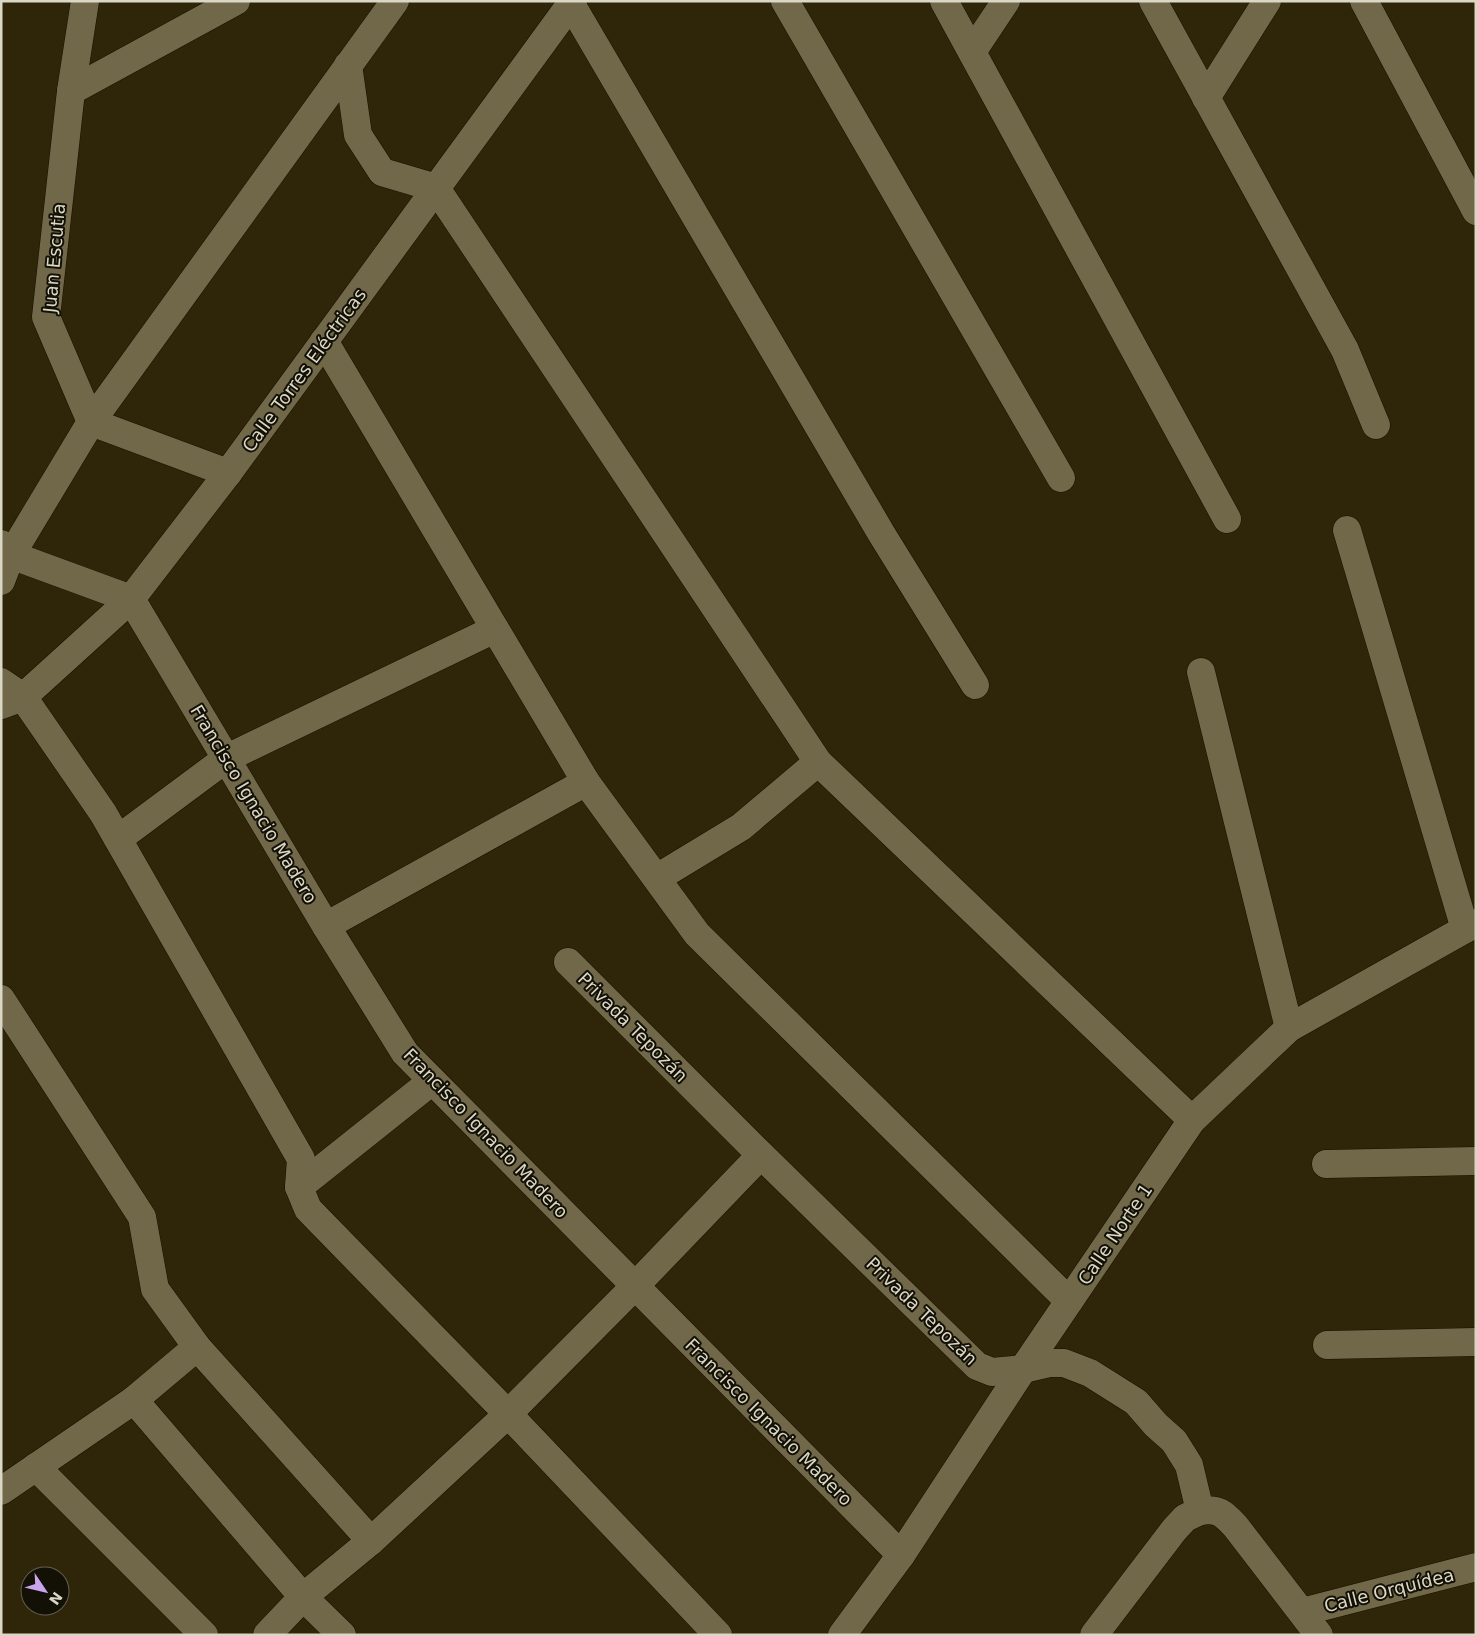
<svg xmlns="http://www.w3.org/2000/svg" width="1477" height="1636" viewBox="0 0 1477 1636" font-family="'DejaVu Sans',sans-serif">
<rect width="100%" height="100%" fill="#2f2609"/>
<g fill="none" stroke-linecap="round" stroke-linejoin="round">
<defs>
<g id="minor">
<polyline points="85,1 71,91 46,317 91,422 228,473"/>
<polyline points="785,1 1061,478"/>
<polyline points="944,1 1227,519"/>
<polyline points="1153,1 1345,350 1376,425"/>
<polyline points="1364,1 1476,211"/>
<polyline points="571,4 881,533 975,685"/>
<polyline points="972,52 1006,1"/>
<polyline points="348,65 358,135 382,172 436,188 818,762 1192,1120"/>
<polyline points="71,91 236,1"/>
<polyline points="1206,98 1267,1"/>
<polyline points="324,341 586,782 697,934 1069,1301"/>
<polyline points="1347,530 1465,929"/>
<polyline points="1,544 11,555 131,599 326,926 405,1053 901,1555"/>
<polyline points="1,581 11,555 91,422 395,1"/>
<polyline points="1201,672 1289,1028"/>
<polyline points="1,682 23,697 103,813 301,1159 299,1187 308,1209 508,1414 718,1635"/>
<polyline points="1,705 23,697 131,599 228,473 573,1"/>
<polyline points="118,839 227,758 495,629"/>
<polyline points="657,878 741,827 818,762"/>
<polyline points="326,926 586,782"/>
<path d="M 568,962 L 761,1155 L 977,1366 L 992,1372 L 1023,1369 L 1049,1363 L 1064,1363 L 1090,1373 L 1136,1402 L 1156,1425 L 1174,1441 L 1189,1465 L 1200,1511 C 1219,1508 1224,1514 1236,1527 L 1319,1635"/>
<polyline points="1,999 142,1217 155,1289 197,1347 371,1541"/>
<polyline points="1326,1164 1476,1161"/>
<polyline points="299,1187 432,1081"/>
<polyline points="1327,1345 1476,1342"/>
<polyline points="134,1400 303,1597 342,1635"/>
<polyline points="36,1467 204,1635"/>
<polyline points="1,1491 134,1400 197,1347"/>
<polyline points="1302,1612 1476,1567"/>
<polyline points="267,1635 303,1597 371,1541 508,1414 635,1286 761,1155"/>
<polyline points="842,1635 901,1555 1023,1369 1192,1120 1289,1028 1476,923"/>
<polyline points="1094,1635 1174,1530 1185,1518 1200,1511"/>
</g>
</defs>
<use href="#minor" stroke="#170f00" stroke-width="29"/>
<use href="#minor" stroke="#71684a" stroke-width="28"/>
</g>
<g text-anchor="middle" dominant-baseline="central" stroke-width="4" stroke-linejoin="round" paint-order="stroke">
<g font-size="18" fill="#dbd7c6" stroke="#131005">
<text transform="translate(54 258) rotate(-85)">Juan Escutia</text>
<text transform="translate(304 370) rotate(-54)">Calle Torres Eléctricas</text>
<text transform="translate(254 804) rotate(59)">Francisco Ignacio Madero</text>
<text transform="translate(633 1027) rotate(45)">Privada Tepozán</text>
<text transform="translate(486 1133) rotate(46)">Francisco Ignacio Madero</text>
<text transform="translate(1115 1234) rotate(-56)">Calle Norte 1</text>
<text transform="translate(922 1311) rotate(44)">Privada Tepozán</text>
<text transform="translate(769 1422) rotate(45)">Francisco Ignacio Madero</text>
<text transform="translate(1389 1590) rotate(-14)">Calle Orquídea</text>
</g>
</g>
<rect width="1477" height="1636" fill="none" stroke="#dbd7c6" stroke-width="5"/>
<g transform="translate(45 1591) rotate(125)"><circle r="24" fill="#131005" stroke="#636052"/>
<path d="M0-4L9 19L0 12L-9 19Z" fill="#c9a5ee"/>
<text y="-8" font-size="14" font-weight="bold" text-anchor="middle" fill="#dbd7c6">N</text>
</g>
</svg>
